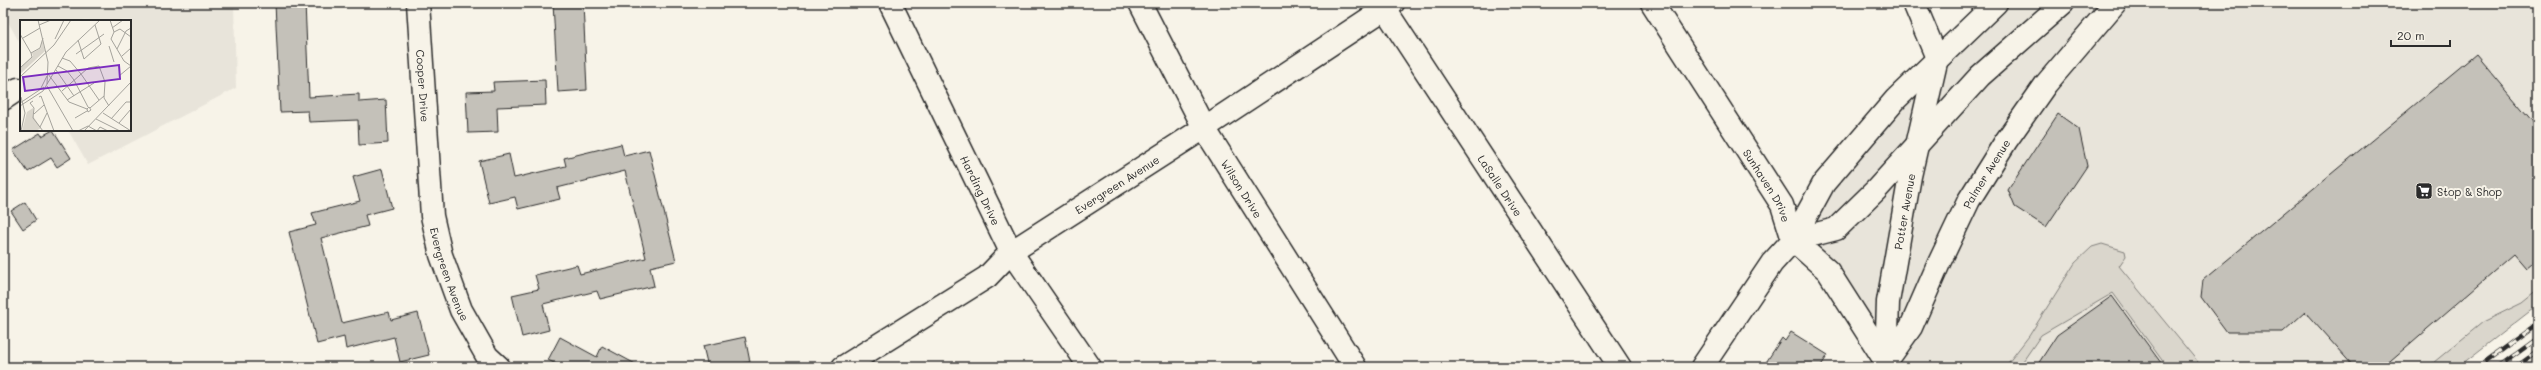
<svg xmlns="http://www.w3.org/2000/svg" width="2541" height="370" viewBox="0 0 2541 370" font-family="Mali,sans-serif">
<rect width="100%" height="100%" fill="#f7f3e8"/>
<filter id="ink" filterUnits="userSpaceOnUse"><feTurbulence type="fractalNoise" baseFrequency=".025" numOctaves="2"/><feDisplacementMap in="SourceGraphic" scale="8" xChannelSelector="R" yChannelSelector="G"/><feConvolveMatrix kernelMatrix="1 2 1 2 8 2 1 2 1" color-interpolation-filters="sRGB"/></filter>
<g filter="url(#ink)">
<g fill="#e8e4da">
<polygon points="3,3 234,3 236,88 88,165 68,130 130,130 130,21 21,21 21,45 3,13"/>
<polygon points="1993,3 2538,3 2538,305 2458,367 1875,367 1882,349 1793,230"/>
</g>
<g fill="#dad6cc" stroke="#82807c">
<polygon points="2102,244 2125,251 2126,256 2119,266 2202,367 2167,367 2113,293 2041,335 2019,367 2005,367 2029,336 2075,263 2092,247"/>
<polygon points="2538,290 2538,305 2458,367 2428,367 2483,322 2522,303"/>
</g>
<g fill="#c4c1b9" stroke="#2b2b2b">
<polygon points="275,3 305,3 309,97 359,94 359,102 386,100 388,143 359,145 358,120 309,122 308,111 280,112"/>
<polygon points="553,3 583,3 587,90 558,92"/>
<polygon points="2476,54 2538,128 2538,258 2526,268 2514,254 2383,367 2354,367 2305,312 2283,332 2227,332 2201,297 2203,280"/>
<polygon points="545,80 546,105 497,107 498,132 468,133 466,92 494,91 493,82"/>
<polygon points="2058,114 2079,129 2087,166 2046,227 2015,207 2008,190"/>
<polygon points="53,130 71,158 57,167 51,158 28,172 13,150 40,133 42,136"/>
<polygon points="621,144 624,156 649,150 676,261 650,267 654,286 600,299 597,291 543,304 549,330 522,337 512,295 539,289 535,275 577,265 580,274 646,258 625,171 557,188 560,199 518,209 515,197 489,203 479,161 509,154 514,178 566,166 564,158"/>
<polygon points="382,169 392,208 365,215 368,226 321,238 342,323 389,312 391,320 418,313 429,355 400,362 394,337 346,349 344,337 317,344 289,232 316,225 312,213 360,201 353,177"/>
<polygon points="25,202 36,220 23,229 11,211"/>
<polygon points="2112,296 2164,367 2036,367 2057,335"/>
<polygon points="1791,332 1828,355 1820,367 1763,367 1782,338 1785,341"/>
<polygon points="560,337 597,357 602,346 641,367 562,367 548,360"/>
<polygon points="745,337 750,362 724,367 708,367 703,346"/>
</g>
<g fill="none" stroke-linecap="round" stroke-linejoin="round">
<defs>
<g id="minor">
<path id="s1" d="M 418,3 L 432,216 L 441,255 L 461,310 L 487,356 L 499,367"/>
<path id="s2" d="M 890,3 L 1011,252 L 1090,367"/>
<path id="s3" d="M 1140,3 L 1204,128 L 1355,367"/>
<path id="s4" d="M 1381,3 L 1620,367"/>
<polyline points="3,99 18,89"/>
<path id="s5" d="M 843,367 L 987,277 L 1011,252 L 1204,128 L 1393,3"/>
</g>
<g id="tertiary">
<path id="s6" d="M 1652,3 L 1782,205 L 1793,240 L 1828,271 L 1886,362"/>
<polyline points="1914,3 1937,58"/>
<polyline points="1793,240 1836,229 1876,190 1980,76 2063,3"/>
<path id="s7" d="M 1886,362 L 1911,327 L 1939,263 L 1969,200 L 2006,141 L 2046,84 L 2115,3"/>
<path id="s8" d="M 1886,362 L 1888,302 L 1910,176 L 1937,58"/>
<polyline points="1702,367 1772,263 1793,240 1824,183 1896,99 1996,3"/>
</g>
</defs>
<use href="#minor" stroke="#2b2b2b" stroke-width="25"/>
<use href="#tertiary" stroke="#2b2b2b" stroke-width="25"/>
<use href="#minor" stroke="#f7f3e8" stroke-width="22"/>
<use href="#tertiary" stroke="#f7f3e8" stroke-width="22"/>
<defs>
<g id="rail">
<polyline points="2478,367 2538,323"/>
<polyline points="2497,367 2538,337"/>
<polyline points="2516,367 2538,351"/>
<polyline points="2534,367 2538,364"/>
</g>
</defs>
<use href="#rail" stroke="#2b2b2b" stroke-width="4.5"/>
<use href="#rail" stroke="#f7f3e8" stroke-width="3" stroke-dasharray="9" stroke-linecap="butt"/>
</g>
</g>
<defs>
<symbol id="supermarket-square" viewBox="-11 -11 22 22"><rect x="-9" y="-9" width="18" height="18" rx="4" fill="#2b2b2b" stroke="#f7f3e8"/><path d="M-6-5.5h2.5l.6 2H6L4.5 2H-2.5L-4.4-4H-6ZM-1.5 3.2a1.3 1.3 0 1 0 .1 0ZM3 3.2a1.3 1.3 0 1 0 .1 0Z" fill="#fff"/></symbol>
</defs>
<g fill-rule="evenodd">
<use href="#supermarket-square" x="2414" y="181" width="20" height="20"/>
</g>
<g text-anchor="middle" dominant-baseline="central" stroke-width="4" stroke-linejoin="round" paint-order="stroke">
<g font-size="11" fill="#2b2b2b" stroke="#f7f3e8">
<text stroke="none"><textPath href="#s1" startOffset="83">Cooper Drive</textPath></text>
<text stroke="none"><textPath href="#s7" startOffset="214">Palmer Avenue</textPath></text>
<text stroke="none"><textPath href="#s5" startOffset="330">Evergreen Avenue</textPath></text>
<text stroke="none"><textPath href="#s4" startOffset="218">LaSalle Drive</textPath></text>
<text stroke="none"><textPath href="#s6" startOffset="216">Sunhaven Drive</textPath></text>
<text stroke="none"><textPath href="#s3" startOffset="212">Wilson Drive</textPath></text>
<text stroke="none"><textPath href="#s2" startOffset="208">Harding Drive</textPath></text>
<text stroke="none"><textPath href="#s8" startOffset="152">Potter Avenue</textPath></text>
<text stroke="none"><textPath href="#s1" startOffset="274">Evergreen Avenue</textPath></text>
</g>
<g font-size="11" fill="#2b2b2b" stroke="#f7f3e8" text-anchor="start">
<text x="2437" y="191">Stop &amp; Shop</text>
</g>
</g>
<g transform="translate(20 20)">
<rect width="111" height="111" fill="#f7f3e8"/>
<path d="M 22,20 L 25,31 L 0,54 L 0,48 L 13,36 L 12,33 L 21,28 ZM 13,88 L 13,96 L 21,108 L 16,111 L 2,111 L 7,92 Z" fill="#dad6cc"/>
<path fill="none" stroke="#a5a39c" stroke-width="1" d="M 18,0 L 28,42 L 27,64M 90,0 L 94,12 L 91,19 L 104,41 L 111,46M 19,5 L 31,0M 92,8 L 103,0M 94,12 L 100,9 L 111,17M 0,14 L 11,33M 3,18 L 20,8M 35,19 L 44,0M 58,20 L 64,39 L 81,24 L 75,5M 89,26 L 94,42M 97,29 L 106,11 L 111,8M 11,33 L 20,28 L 23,18M 56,34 L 84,14M 102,36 L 111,28M 42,38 L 50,41 L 61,54 L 79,80M 38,46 L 47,51 L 54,60 L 68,87M 0,48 L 12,37 L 11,33M 36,50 L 54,76M 28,54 L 49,82 L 67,89 L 69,87 L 71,90 L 68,92 L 67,89M 99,56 L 111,46M 0,57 L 34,25 L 51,0M 27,66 L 53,111M 21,68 L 27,56M 42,71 L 68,48 L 79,46 L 85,62 L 84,78 L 89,86M 19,77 L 21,76 L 34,111M 47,80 L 74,63M 13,81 L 10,83 L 14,88 L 13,98 L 23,111M 0,83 L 24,67M 0,86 L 23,71 L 46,32 L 80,0M 70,88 L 84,76M 83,93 L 111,111M 14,94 L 24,85M 55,98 L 67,91M 76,99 L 100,111M 91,99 L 106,82 L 111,82M 99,103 L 111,89M 20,107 L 27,93M 1,111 L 5,93 L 1,77M 58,111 L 68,106 L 77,111M 64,111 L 111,62M 77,111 L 80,107 L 88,111"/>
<path fill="#7b2cbf" fill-opacity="0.15" stroke="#7b2cbf" stroke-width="2" d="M 99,45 L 100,59 L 5,71 L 3,57 Z"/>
<rect width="111" height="111" fill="none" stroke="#2b2b2b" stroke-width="2"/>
</g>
<rect width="2541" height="370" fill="none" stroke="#f7f3e8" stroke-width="16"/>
<rect x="8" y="8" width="2525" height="354" fill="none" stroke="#2b2b2b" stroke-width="1.5" filter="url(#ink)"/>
<path d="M2391 40v6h59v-6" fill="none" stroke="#2b2b2b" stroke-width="2"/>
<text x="2397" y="40" font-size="12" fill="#2b2b2b" stroke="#f7f3e8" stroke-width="3" paint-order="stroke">20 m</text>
</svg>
